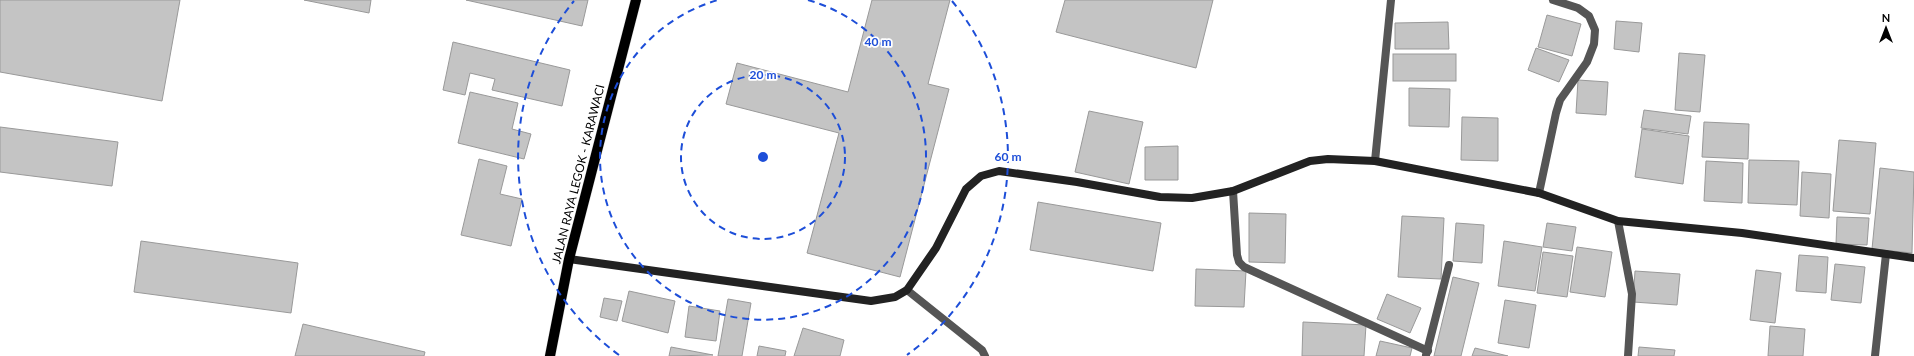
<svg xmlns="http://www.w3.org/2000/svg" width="1914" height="356" viewBox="0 0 1914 356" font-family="Lato,sans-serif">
<rect width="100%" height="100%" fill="#fff"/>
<g fill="#c4c4c4" stroke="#999">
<polygon points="0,0 180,0 162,101 0,72"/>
<polygon points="304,0 371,0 369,13"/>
<polygon points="466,0 588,0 582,26"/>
<polygon points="872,0 950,0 928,84 949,89 900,277 807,253 839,133 726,104 737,63 848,92"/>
<polygon points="1065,0 1213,0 1196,68 1056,32"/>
<polygon points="1547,15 1581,24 1572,56 1538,47"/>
<polygon points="1616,21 1642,23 1639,52 1614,49"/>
<polygon points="1448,22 1449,49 1395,49 1395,23"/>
<polygon points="453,42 570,70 562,106 492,90 495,79 470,73 465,95 443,90"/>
<polygon points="1536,48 1569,60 1559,82 1528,70"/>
<polygon points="1679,53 1705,55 1700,112 1675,110"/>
<rect x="1393" y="54" width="63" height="27"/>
<polygon points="1578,80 1608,82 1606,115 1576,113"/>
<polygon points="1409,88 1450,89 1449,127 1409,126"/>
<polygon points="470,92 518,103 512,129 531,134 524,159 458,143"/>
<polygon points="1644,110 1691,116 1688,134 1641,128"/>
<polygon points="1089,111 1143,122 1129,184 1075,172"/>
<polygon points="1462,117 1498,118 1498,161 1461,160"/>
<polygon points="1704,122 1749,124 1748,159 1702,157"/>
<polygon points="0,127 118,142 112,186 0,172"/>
<polygon points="1642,129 1689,136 1683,184 1635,177"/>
<polygon points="1839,140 1876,143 1870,214 1833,211"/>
<polygon points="1178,146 1178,180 1145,180 1145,147"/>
<polygon points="479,159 507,166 500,194 522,199 511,246 461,235"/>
<polygon points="1749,160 1799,161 1797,205 1748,203"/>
<polygon points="1706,161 1743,163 1742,203 1704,201"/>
<polygon points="1880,168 1914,172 1912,253 1872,249"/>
<polygon points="1802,172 1831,174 1829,218 1800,216"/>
<polygon points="1038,202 1161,223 1153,271 1030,250"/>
<polygon points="1249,213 1286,214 1285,263 1249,262"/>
<polygon points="1402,216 1444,218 1441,279 1398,277"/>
<polygon points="1837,217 1869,218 1867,245 1836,244"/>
<polygon points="1456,223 1484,225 1482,263 1453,261"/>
<polygon points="1547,223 1576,227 1572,251 1543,247"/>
<polygon points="141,241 298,263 291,313 134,292"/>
<polygon points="1504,241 1542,247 1535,291 1498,286"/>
<polygon points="1577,247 1612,252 1605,297 1570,292"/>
<polygon points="1543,252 1573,256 1567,297 1537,293"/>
<polygon points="1799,255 1828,257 1826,293 1796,291"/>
<polygon points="1835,264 1865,267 1861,303 1831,300"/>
<polygon points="1196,269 1246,271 1244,307 1195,306"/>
<polygon points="1756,270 1781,273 1775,323 1750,320"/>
<polygon points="1635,271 1680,274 1677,305 1633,302"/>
<polygon points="1453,277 1479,283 1461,356 1434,356"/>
<polygon points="629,291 675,301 668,333 622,321"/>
<polygon points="1387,294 1421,308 1410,333 1377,319"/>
<polygon points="604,298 622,301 617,321 600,317"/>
<polygon points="728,299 751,303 742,356 718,356"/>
<polygon points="1505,300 1536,305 1529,348 1498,343"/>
<polygon points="689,306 720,311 716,341 685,337"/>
<polygon points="1303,322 1366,325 1364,356 1302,356"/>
<polygon points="303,324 425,352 424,356 295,356"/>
<polygon points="1770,326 1805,329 1803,356 1768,356"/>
<polygon points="803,328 844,340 840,356 794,356"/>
<polygon points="1380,341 1412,348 1410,356 1376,356"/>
<polygon points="759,346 786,351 785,356 757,356"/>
<polygon points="671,347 713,355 669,356"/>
<polygon points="1639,347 1675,350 1674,356 1638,356"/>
<polygon points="1475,348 1508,356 1472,356"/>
</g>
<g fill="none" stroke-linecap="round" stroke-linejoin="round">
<defs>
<polyline id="primary" points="550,356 569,259 636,0"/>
</defs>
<use href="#primary" stroke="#dbdbdb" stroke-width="11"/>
<polyline stroke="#555" stroke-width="8" points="907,290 982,350 985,356"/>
<g stroke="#555" stroke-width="8">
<polyline points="1375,161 1391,0"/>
<polyline points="1233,191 1237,255 1239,262 1244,267 1428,351"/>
<polyline points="1539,193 1556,113 1560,100 1587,62 1594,44 1595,30 1589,16 1578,8 1553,0"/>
<polyline points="1618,221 1632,294 1628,356"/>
<polyline points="1426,355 1449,265"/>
<polyline points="1875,356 1886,254"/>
</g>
<polyline stroke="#222" stroke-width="8" points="569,259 871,301 895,297 907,290 936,248 966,189 981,176 999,171 1077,182 1160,197 1192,198 1233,191 1310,161 1328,159 1375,161 1539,193 1618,221 1742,233 1914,258"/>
<use href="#primary" stroke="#000" stroke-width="10"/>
</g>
<g fill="none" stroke="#1d4ed8" stroke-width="2" stroke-dasharray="7 5">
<circle cx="763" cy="157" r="82"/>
<path d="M808 0A163 163 0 1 1 718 0"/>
<path d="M619 355A245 245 0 0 1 574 1M952 1A245 245 0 0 1 907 355"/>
</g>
<g text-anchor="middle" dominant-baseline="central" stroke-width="3.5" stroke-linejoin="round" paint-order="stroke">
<g font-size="12" fill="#000" stroke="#fff">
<text transform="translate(578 174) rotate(-76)">JALAN RAYA LEGOK - KARAWACI</text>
</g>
</g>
<circle cx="763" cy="157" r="6" fill="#1d4ed8" stroke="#fff" stroke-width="2"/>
<g font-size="12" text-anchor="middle" font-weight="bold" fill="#1d4ed8" stroke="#fff" stroke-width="3.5" stroke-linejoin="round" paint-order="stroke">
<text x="878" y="46">40 m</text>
<text x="763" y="79">20 m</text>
<text x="1008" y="161">60 m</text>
</g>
<g transform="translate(1886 28)" stroke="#ffffff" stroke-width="3" paint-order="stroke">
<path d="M0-3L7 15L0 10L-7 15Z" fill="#000000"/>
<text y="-6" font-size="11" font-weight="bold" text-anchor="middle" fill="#000000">N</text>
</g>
</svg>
